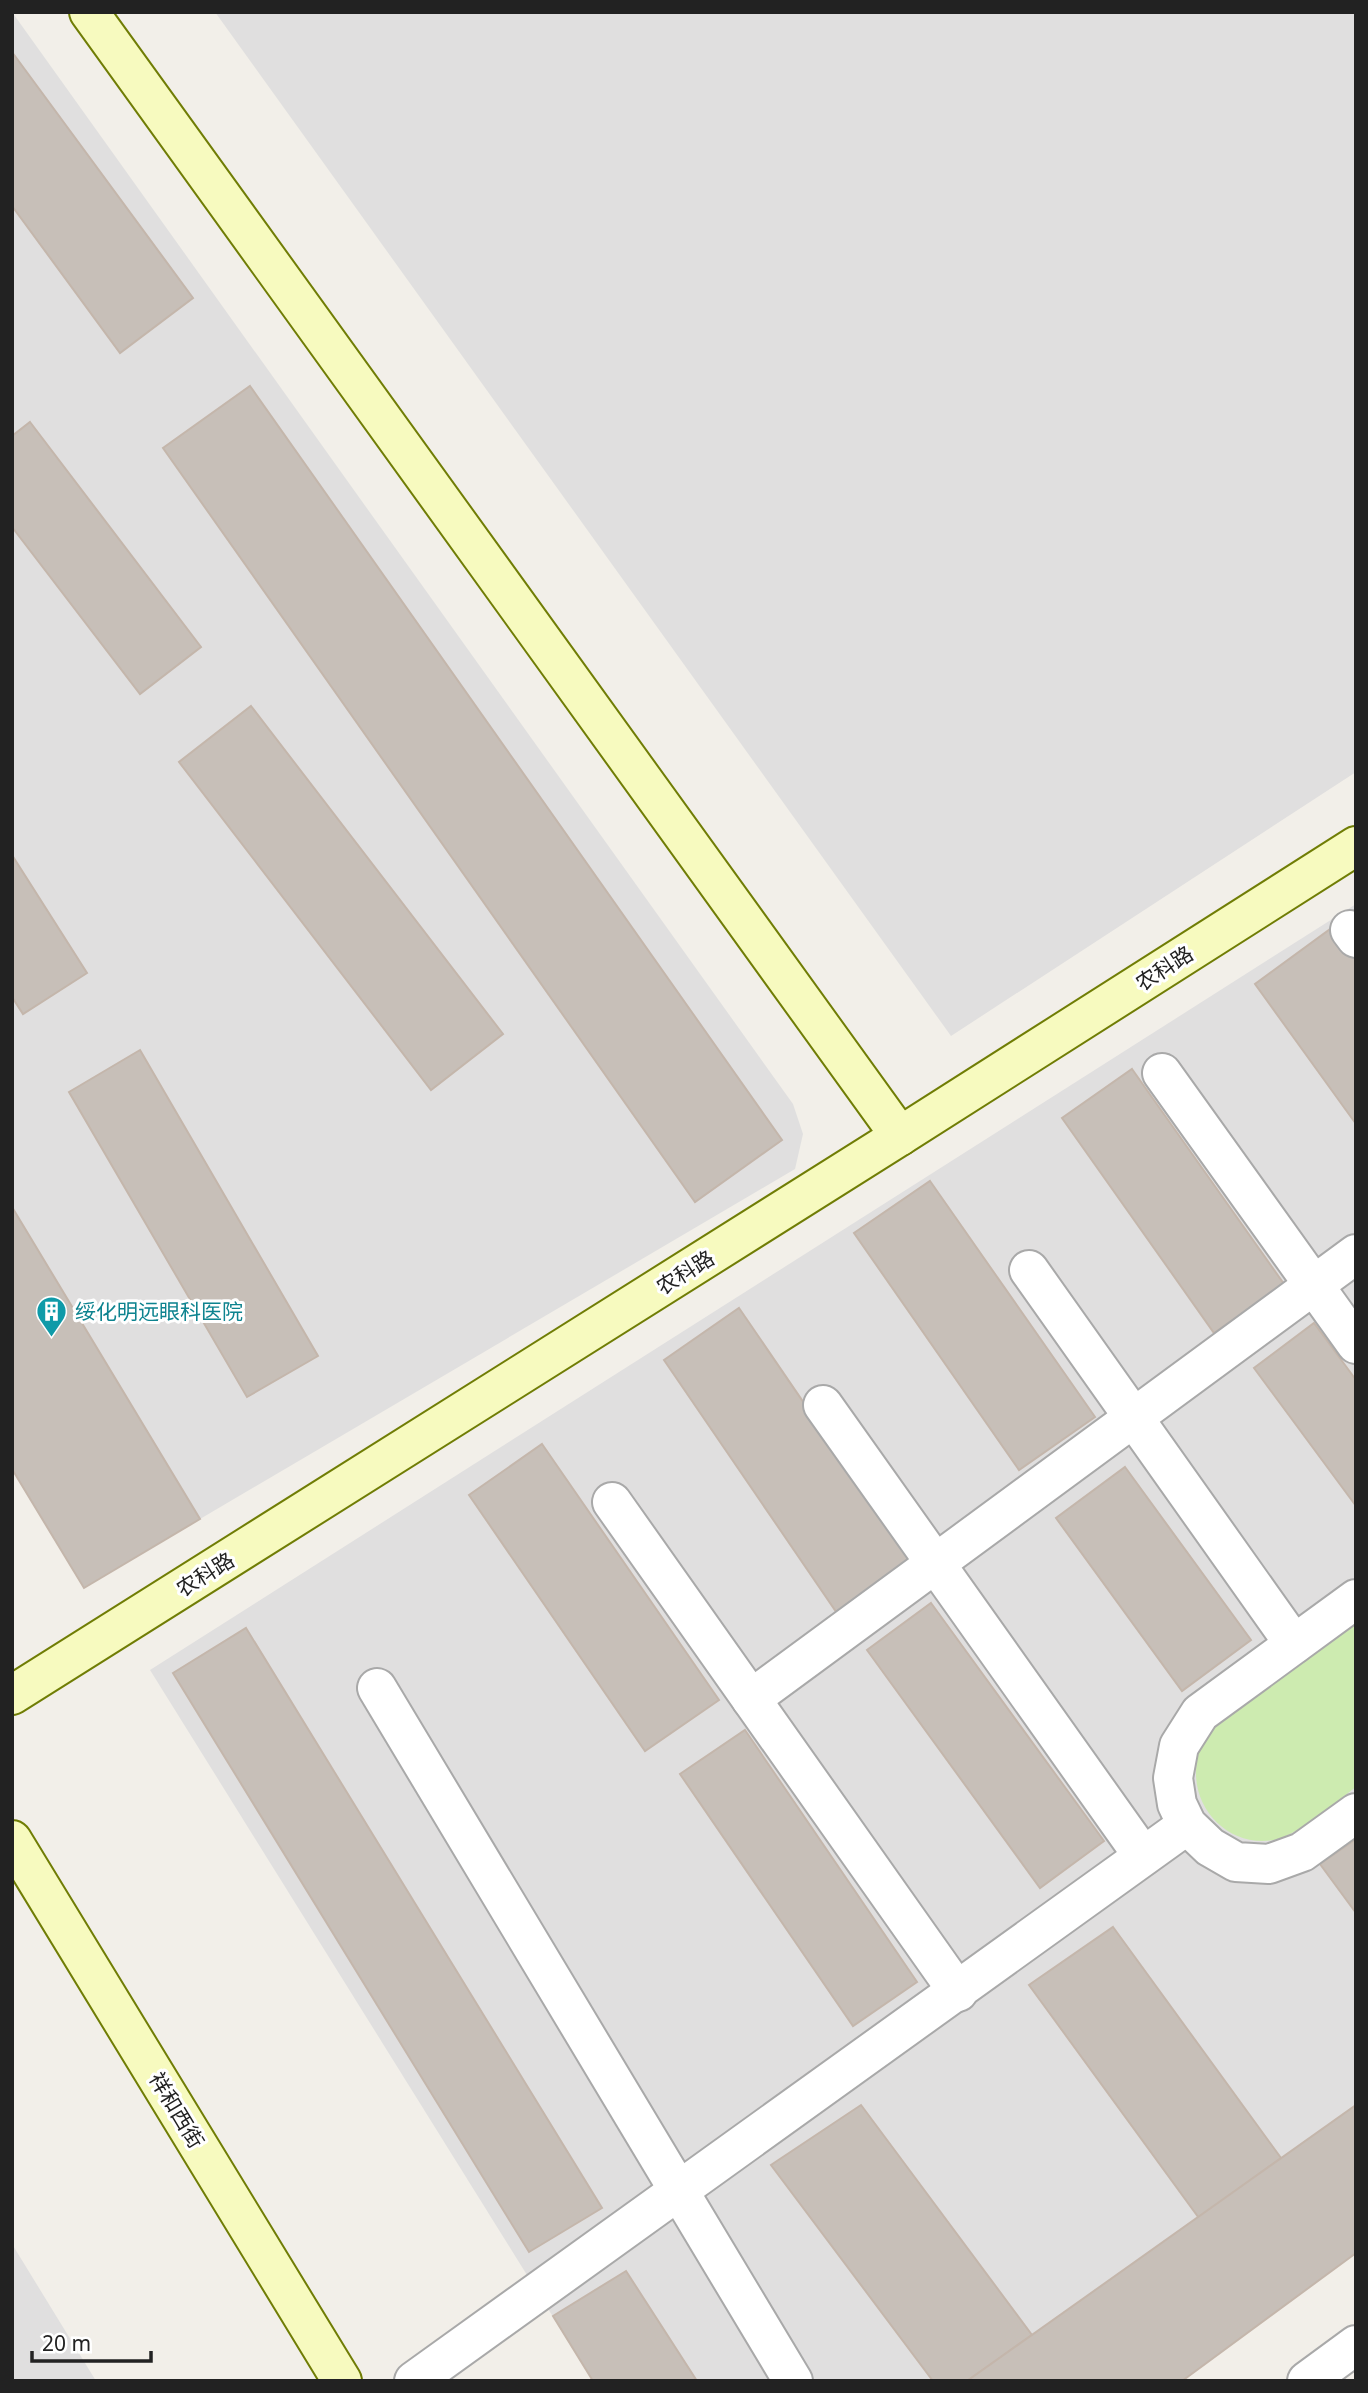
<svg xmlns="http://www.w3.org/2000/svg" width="1368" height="2393" viewBox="0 0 1368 2393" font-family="'Noto Sans','Noto Sans SC',sans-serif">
<rect width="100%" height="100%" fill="#f2efe9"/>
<g fill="#e0dfdf">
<polygon points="12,12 793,1104 803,1134 795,1169 200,1519 12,1207"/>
<polygon points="215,12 1356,12 1356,772 951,1036"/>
<polygon points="1356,904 1356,2253 1182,2381 593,2381 150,1670"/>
<polygon points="12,2244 96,2381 12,2381"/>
</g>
<path fill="#cdebb0" d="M 1356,1619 L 1356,1787 C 1337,1801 1295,1837 1274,1840 C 1228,1848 1189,1807 1197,1761 C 1199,1744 1209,1732 1219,1718 Z"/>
<g fill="#c7bfb8" stroke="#c4b6ab" stroke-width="2">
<polygon points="12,52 193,298 120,353 12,206"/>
<polygon points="250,386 782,1140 695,1202 163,448"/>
<polygon points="30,422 201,647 140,694 12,527 12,436"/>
<polygon points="251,706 503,1034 431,1090 179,762"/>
<polygon points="12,855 87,973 23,1014 12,997"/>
<polygon points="1333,927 1356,958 1356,1124 1255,984"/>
<polygon points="140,1050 318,1356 247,1397 69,1092"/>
<polygon points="1132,1069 1284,1284 1214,1333 1062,1118"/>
<polygon points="930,1181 1095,1417 1019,1470 854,1233"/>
<polygon points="12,1207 200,1519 84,1588 12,1469"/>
<polygon points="739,1308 914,1564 839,1616 664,1360"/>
<polygon points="1314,1323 1356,1380 1356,1506 1254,1368"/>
<polygon points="542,1444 719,1700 645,1751 469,1495"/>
<polygon points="1125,1467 1251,1640 1182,1691 1056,1518"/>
<polygon points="931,1603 1104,1841 1040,1888 867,1650"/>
<polygon points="246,1628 602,2208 529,2252 173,1673"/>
<polygon points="745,1730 917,1982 853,2026 680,1774"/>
<polygon points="1356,1839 1356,1913 1320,1864"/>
<polygon points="1113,1927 1281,2158 1199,2218 1029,1985"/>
<polygon points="861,2105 1032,2335 967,2381 933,2381 771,2165"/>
<polygon points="1356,2105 1356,2253 1182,2381 967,2381"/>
<polygon points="626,2271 697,2381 593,2381 553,2316"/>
</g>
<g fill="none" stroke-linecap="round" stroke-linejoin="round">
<defs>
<g id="street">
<polyline points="1350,930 1356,938"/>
<polyline points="1162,1073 1356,1344"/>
<polyline points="1029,1270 1294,1644"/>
<polyline points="823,1405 1143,1856"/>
<polyline points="612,1502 958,1992"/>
<polyline points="1356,1599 1200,1713 1179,1746 1173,1778 1177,1804 1187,1825 1210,1847 1236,1862 1269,1864 1302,1852 1356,1813"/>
<polyline points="377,1688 793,2381"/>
<polyline points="751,1699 1356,1254"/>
<polyline points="414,2381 1187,1825"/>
<polyline points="1307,2381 1356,2345"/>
</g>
<g id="secondary">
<polyline points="89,12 900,1136"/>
<polyline points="12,1695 900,1136 1356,846"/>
<polyline points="12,1840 342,2381"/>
</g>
</defs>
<use href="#street" stroke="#a9a9a9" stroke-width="42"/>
<use href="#secondary" stroke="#707d05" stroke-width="42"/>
<use href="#street" stroke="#fff" stroke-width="38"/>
<use href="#secondary" stroke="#f7fabf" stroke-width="38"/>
</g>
<defs>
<symbol id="building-pin" viewBox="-11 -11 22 30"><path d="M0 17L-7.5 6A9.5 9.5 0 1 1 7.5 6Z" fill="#0f9aa8" stroke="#fff"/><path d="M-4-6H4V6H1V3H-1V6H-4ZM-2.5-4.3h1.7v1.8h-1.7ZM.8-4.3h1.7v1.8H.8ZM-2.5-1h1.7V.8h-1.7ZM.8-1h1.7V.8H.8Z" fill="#fff"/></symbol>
</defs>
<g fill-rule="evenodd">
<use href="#building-pin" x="34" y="1294" width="35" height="47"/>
</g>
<g text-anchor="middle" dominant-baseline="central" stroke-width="6" stroke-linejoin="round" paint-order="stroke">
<g font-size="21" fill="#222" stroke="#fff">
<text transform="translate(1164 968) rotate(-33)">农科路</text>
<text transform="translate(685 1272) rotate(-32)">农科路</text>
<text transform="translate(205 1574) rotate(-32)">农科路</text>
<text transform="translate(177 2110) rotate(59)">祥和西街</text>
</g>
<g font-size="21" fill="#0d838f" stroke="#fff" text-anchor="start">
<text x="75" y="1311">绥化明远眼科医院</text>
</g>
</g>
<rect width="1368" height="2393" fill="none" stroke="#222222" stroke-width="28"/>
<path d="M32 2351v10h119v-10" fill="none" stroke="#222222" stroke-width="3.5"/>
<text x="42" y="2351" font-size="21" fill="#222222" stroke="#ffffff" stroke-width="5" paint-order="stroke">20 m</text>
</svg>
